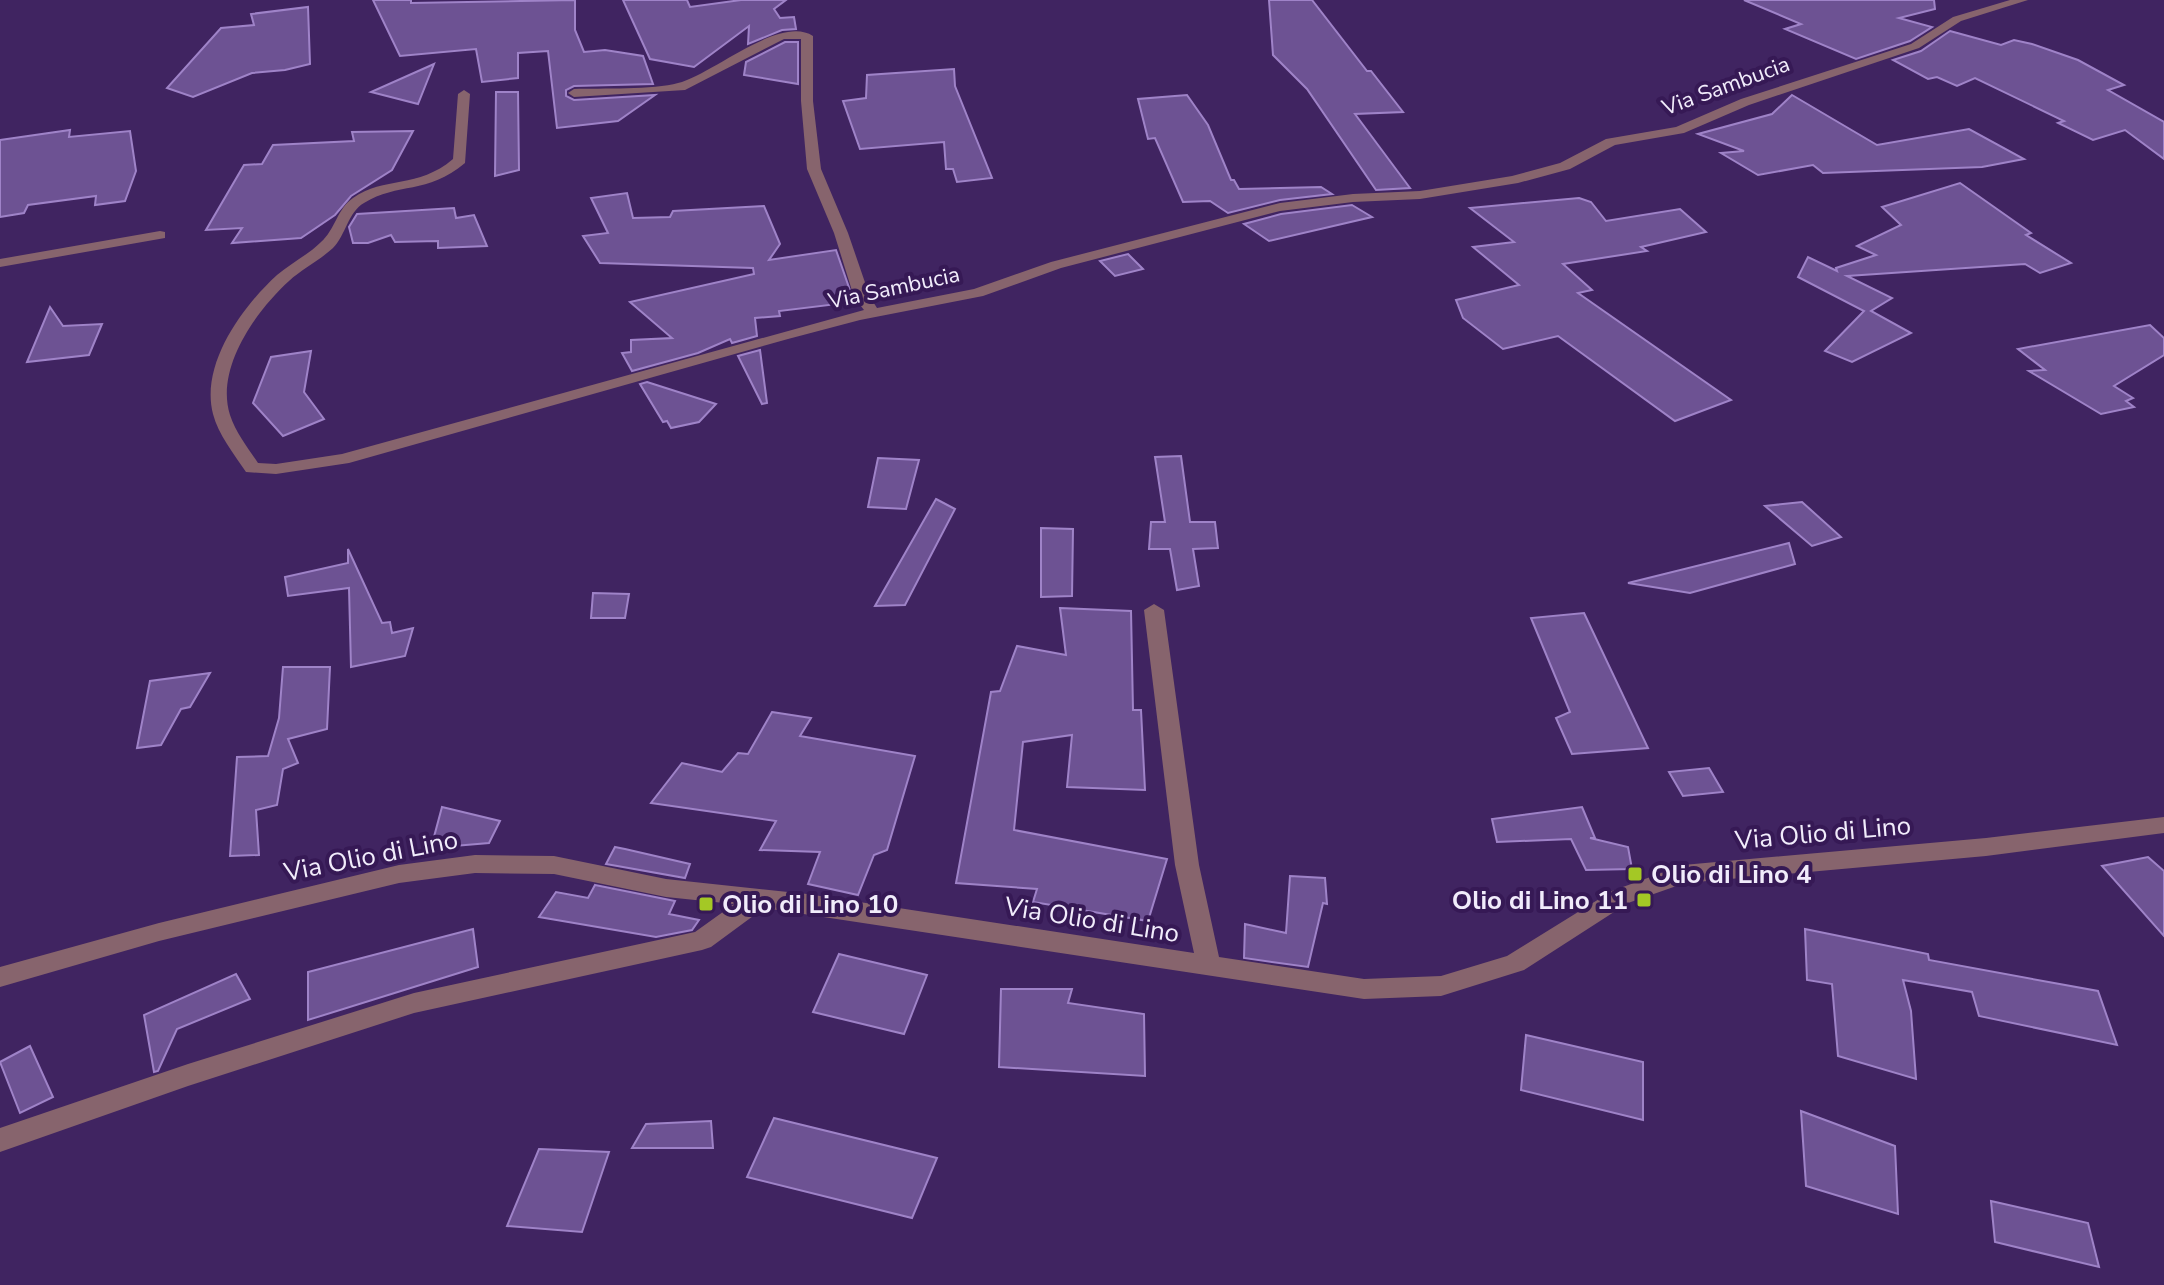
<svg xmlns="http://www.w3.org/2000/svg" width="2164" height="1285" viewBox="0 0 2164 1285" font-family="'Nunito Sans',sans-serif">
<rect width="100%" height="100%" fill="#402461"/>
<g fill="#6d5293" stroke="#9f83c8" stroke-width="2">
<polygon points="373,0 411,0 411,3 575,0 575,30 584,52 605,50 643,56 653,84 574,86 566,90 566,96 574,100 655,95 618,121 557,128 548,51 518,53 518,78 482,82 476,49 400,56"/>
<polygon points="623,0 687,0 690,7 741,0 786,0 774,9 780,18 794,17 796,29 782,30 748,44 749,26 694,67 650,59"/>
<polygon points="1269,0 1312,0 1367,71 1371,71 1403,112 1355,114 1410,188 1376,190 1307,89 1273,55"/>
<polygon points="1744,0 1934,0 1935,9 1899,18 1932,27 1910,41 1856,59 1785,29 1801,24"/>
<polygon points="308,7 310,64 285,70 252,73 193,97 167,88 221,28 254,25 251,14"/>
<polygon points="1950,31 2001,45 2014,40 2032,44 2078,60 2124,85 2108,90 2164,122 2164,159 2125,130 2093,140 2058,123 2064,121 1975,78 1957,86 1937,77 1928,79 1893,60 1921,51"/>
<polygon points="785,42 798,42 798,84 744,75 746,62"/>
<polygon points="434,64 418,104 371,92"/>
<polygon points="954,69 955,86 992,178 957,182 953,169 946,169 944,142 860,149 843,101 866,98 867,75"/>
<polygon points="496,92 518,92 519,170 495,176"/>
<polygon points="1187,95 1208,125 1231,180 1234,180 1239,189 1321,187 1332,194 1280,200 1228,213 1210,201 1183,202 1155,138 1148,139 1138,99"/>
<polygon points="1792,95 1877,145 1969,129 2024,159 1982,167 1823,173 1813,165 1758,175 1721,153 1744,151 1698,134 1772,114"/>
<polygon points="70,130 69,137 130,131 136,171 125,201 95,205 96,196 28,205 24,213 0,217 0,140"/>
<polygon points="413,131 392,170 351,196 335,215 301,238 232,243 242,228 206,230 244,165 262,164 273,145 354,141 352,132"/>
<polygon points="1960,183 2031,233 2026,235 2071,263 2040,273 2025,264 1847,276 1892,298 1871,311 1911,333 1852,362 1825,351 1864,311 1798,277 1808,257 1837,271 1836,268 1876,255 1857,246 1901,225 1882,207"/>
<polygon points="627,193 633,218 670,217 673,211 764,206 780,244 769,260 836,250 854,302 779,311 780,316 755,318 757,336 732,343 730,339 698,353 632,371 622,353 631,352 631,340 672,338 630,302 754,274 753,268 600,263 583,236 608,233 591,198"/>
<polygon points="1579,198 1591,202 1606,221 1680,209 1706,232 1641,247 1647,251 1563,264 1592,290 1578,293 1731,400 1675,421 1558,336 1503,349 1463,318 1456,300 1519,285 1473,247 1514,242 1470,208"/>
<polygon points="1352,205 1372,217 1269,241 1244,224 1281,214"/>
<polygon points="454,208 456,218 474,215 487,246 438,248 438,241 395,242 391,235 368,243 353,243 349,227 357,214"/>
<polygon points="1128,254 1143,269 1115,276 1100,261"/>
<polygon points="50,307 63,326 102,324 89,355 27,362"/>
<polygon points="2150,325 2164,338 2164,355 2114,386 2133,398 2126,401 2134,407 2101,414 2029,371 2045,370 2018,349"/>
<polygon points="760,350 767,403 762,404 738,356"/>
<polygon points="311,351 304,392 324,419 283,436 253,403 271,357"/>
<polygon points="647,382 716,404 699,422 671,428 667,421 663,422 640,384"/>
<polygon points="1181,456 1190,522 1215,522 1218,548 1193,549 1199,586 1177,590 1170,549 1149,549 1151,522 1165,522 1155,457"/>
<polygon points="878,458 919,460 906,509 868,507"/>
<polygon points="936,499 955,509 905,605 875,606"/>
<polygon points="1802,502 1841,537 1812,546 1765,506"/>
<polygon points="1041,528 1073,529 1072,596 1041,597"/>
<polygon points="1789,543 1795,564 1690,593 1628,583"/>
<polygon points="348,549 382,623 390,622 392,633 413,628 405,656 351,667 349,588 288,596 285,577 348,563"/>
<polygon points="593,593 629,594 625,618 591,618"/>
<polygon points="1060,608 1131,611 1133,710 1141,710 1145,790 1067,787 1072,735 1023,742 1014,830 1167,859 1148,921 1033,902 1037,889 956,883 991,692 1000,691 1017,646 1066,655"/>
<polygon points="1584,613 1648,748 1572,754 1556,718 1570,712 1531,618"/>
<polygon points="283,667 330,667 327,729 288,739 298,763 283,769 277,805 256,810 259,855 230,856 237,757 268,756 279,718"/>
<polygon points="210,673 190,707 181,709 161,745 137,748 150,681"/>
<polygon points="772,712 811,718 800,736 915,756 887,850 874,855 858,895 808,884 820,852 760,850 776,821 651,803 682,763 722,772 738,753 748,754"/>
<polygon points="1709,768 1723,792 1683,796 1669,772"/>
<polygon points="442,807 500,821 489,843 431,848"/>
<polygon points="1582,807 1595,838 1590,838 1628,847 1632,869 1586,870 1571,839 1497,842 1492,819"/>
<polygon points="615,847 625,849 690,864 685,878 606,864"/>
<polygon points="2148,857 2164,871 2164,936 2102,866"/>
<polygon points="1290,876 1325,878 1327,904 1323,903 1308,967 1244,958 1245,924 1286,933"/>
<polygon points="595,885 675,901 669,914 699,920 692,930 656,937 539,917 556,892 588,898"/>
<polygon points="473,929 478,967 308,1020 308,972"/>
<polygon points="1805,929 1928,954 1929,960 2098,991 2117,1045 1979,1016 1972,992 1903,980 1911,1011 1916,1079 1838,1056 1832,984 1807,980"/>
<polygon points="839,954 927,975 904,1034 813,1012"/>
<polygon points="236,974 250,999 177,1029 158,1071 154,1072 144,1015"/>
<polygon points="1001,989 1072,989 1068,1003 1144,1014 1145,1076 999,1067"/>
<polygon points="1526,1035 1643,1062 1643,1120 1521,1090"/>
<polygon points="30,1046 53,1097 20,1113 0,1062"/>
<polygon points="1801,1111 1895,1146 1898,1214 1806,1186"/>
<polygon points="774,1118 937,1158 912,1218 747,1177"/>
<polygon points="711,1121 713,1148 632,1148 646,1124"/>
<polygon points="539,1149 609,1152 582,1232 507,1226"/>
<polygon points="1991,1201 2088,1223 2099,1267 1995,1242"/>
</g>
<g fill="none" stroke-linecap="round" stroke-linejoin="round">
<g fill="#87646d" fill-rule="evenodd">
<path d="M 2010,0 L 2028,0 L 1961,21 L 1919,48 L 1749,105 L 1684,133 L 1615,145 L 1570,169 L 1518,183 L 1420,199 L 1353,202 L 1280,211 L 1061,268 L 983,296 L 860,320 L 788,339 L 349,463 L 276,474 L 246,472 C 234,454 218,434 213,414 C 200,364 243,306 277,275 C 291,263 308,255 321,242 C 335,230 337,209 353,198 C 384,176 418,189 453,159 L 458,94 L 464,90 L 470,94 L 465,163 C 427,195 398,182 364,203 C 348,212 346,235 333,248 C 320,260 302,269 289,281 C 256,311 215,368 230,415 C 236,433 248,448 258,463 L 276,464 L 342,454 L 864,310 L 854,297 L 834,233 L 807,169 L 801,101 L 801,39 L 784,39 L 685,90 L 574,97 L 568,93 L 574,89 C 601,88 654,90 678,83 C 712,75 780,14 813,36 L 813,101 L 821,169 L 848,233 L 870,297 L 877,308 L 974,289 L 1051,262 L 1280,203 L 1353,194 L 1420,191 L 1512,176 L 1560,163 L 1606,139 L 1676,127 L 1741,99 L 1911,44 L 1953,17 Z"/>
<polygon points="160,231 165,232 165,238 0,267 0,259"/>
<polygon points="1154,604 1164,610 1199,865 1219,957 1364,979 1441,976 1507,956 1612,891 1683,865 1986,838 2164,817 2164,833 1986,856 1685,883 1628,903 1524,970 1441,996 1364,999 764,908 711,947 702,950 414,1013 188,1086 0,1152 0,1128 188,1064 414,993 695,932 734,904 666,897 554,874 475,873 399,883 159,941 0,987 0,967 159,923 399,865 475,855 554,856 666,879 807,894 1194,953 1175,865 1144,610"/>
</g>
</g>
<g fill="#a4c825" stroke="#361955" stroke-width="3">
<rect x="1627" y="866" width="16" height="16" rx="4"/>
<rect x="1636" y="892" width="16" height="16" rx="4"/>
<rect x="698" y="896" width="16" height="16" rx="4"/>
</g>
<g text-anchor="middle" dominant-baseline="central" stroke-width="8" stroke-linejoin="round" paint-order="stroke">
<g font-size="22" fill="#f1ecfb" stroke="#361955">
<text transform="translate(1726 86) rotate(-20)">Via Sambucia</text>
<text transform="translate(894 288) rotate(-12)">Via Sambucia</text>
</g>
<g font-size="26" fill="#f1ecfb" stroke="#361955">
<text transform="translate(1823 833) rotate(-5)">Via Olio di Lino</text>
<text transform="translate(371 856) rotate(-11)">Via Olio di Lino</text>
<text transform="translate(1092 920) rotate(9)">Via Olio di Lino</text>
</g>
<g font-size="26" font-weight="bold" fill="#f1ecfb" stroke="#361955" text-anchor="start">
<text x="1651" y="874">Olio di Lino 4</text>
<text x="1628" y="900" text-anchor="end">Olio di Lino 11</text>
<text x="722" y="904">Olio di Lino 10</text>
</g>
</g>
</svg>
